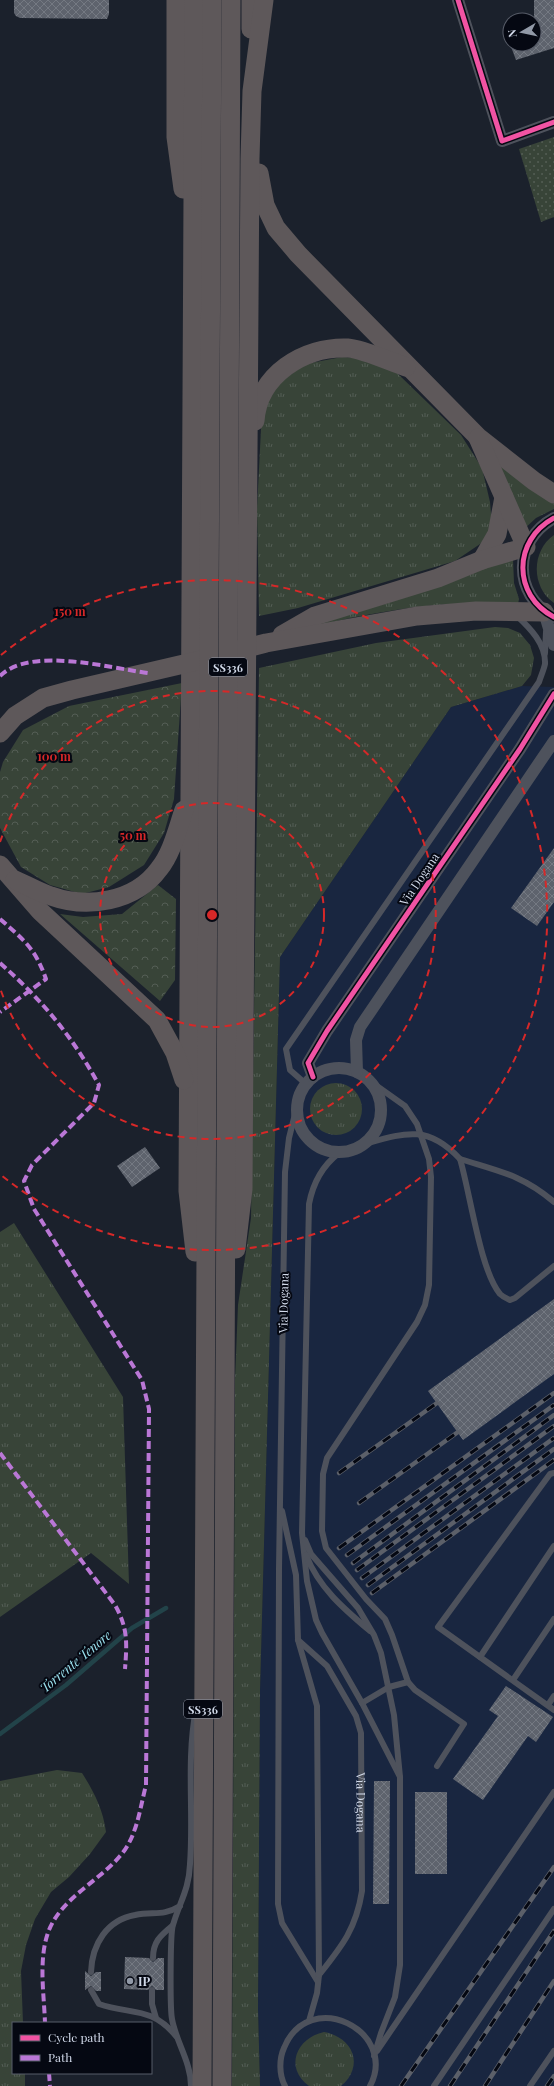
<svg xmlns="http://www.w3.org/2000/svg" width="554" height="2086" viewBox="0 0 554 2086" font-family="'Playfair Display',serif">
<defs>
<pattern id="grass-tufts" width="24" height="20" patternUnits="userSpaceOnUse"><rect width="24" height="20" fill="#384438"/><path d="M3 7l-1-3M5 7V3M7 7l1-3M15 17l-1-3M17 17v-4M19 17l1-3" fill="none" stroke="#545e55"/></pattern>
<pattern id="forest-crowns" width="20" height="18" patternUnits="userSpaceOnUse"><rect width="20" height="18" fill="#384438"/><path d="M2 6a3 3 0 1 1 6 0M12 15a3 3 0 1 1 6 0" fill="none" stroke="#545e55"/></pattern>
<pattern id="garden-dots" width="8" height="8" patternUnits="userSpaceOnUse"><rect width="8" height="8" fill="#384438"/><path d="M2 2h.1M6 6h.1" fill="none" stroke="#545e55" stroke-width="1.8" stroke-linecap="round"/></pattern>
<pattern id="building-cross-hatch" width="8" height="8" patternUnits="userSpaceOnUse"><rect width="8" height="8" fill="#5e636d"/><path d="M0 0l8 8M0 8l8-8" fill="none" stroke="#747982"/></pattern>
</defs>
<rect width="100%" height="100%" fill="#1b212c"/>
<polygon fill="#192640" points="522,686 554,687 554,2086 260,2086 258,2008 260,1691 280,957 451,707"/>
<g fill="url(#grass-tufts)">
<polygon points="342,357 358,358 397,373 461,435 482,468 490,502 492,525 483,542 455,561 298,608 259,616 257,509 261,429 267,401 274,387 305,364"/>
<polygon points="492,450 554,501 554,509 536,518 523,530"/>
<path d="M 554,535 L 554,603 C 531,587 531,551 554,535 Z"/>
<path d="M 513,559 L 514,583 L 519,599 L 518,604 C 444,600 383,610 311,627 Z"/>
<polygon points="495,627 508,628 520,633 530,645 534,658 531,675 522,686 451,707 280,957 260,1691 258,2008 260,2086 232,2086 235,1380 238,1305 251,1218 259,668 376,643"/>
<circle cx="336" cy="1109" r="26"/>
<polygon points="14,1223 123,1397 129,1584 91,1553 0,1617 0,1232"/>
<path d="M 57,1770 L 82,1773 C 94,1792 103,1809 106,1832 L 90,1854 L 69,1877 L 51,1892 L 35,1919 L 26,1945 L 21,1971 L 23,2023 L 13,2023 L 13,2073 L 25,2073 L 25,2086 L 0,2086 L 0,1781 Z"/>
<path d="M 324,2032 C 353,2037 365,2066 341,2086 L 309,2086 C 284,2068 296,2038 324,2032 Z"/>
</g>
<g fill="url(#forest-crowns)">
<polygon points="182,683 174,799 164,833 144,865 109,887 82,894 50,885 21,867 0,828 0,772 3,762 23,730 69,706"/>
<polygon points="158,885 176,899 175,980 160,1001 60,914 83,917 122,914"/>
</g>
<polygon fill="url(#garden-dots)" points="554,137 554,217 541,222 519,149"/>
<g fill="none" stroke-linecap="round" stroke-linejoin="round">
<polyline stroke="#224349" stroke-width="4.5" points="0,1734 66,1685 132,1628 166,1608"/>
</g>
<g fill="url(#building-cross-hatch)">
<polygon points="14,0 109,0 109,14 107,19 20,18 16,16 14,13"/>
<polygon points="534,0 554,0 554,48 516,60 510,44 534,44"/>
<polygon points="554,848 554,902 537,926 511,908"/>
<polygon points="145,1147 160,1168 132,1187 117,1166"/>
<polygon points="554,1299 554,1374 463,1440 428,1391"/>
<polygon points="506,1686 553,1717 536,1742 528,1736 483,1800 453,1779 498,1716 489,1710"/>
<polygon points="374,1781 390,1781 389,1904 373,1904"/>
<rect x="415" y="1792" width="32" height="82"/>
<polygon points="125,1957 149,1958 153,1962 158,1958 164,1958 164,1990 156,1990 152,1986 148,1990 124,1989"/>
<polygon points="85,1971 91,1976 96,1972 101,1972 101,1991 96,1991 91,1986 85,1990"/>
</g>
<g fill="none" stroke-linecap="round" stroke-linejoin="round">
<g stroke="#4e525c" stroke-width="6">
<polyline points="545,653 546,632"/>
<polyline points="367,1079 405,1106 417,1124 429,1159 431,1177 429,1285 425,1305 417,1322 327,1458 323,1474 322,1531 326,1548 366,1599 385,1619 392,1635 408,1682 415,1690 464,1724 437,1766"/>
<path d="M 306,1084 L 290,1070 L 286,1049 L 539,682 C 541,676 544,669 545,664 C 546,644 530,628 517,616"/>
<polyline points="297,1106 289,1138 285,1172 279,1569 278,1904 282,1923 318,1982"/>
<path d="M 365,1144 C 407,1132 428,1125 460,1159 C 470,1192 480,1270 500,1294 C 503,1297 506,1298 510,1300 L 515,1298 L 554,1266"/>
<path d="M 339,1153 C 322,1166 313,1183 309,1204 L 302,1533 L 307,1581 L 316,1620 L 322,1633 L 362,1703 L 400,1777"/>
<path d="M 460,1159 C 498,1171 523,1175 554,1202"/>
<polyline points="554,1473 550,1474 438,1627 554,1710"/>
<polyline points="282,1511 296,1575 298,1640 317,1706 319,1975 317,1993 309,2021"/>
<polyline points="305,1540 311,1554 358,1608 374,1635 381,1653 394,1715 400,1777 400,1965 395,1997 381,2033 374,2056"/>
<path d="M 306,1555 C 319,1588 344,1609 370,1631"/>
<path id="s1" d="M 298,1640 L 327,1666 L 356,1716 L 361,1733 L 362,1891 C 356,1929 342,1946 319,1975"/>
<polyline points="480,1657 554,1546"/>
<polyline points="513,1680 554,1619"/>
<polyline points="362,1703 389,1687 408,1682"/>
<polyline points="548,1705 554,1696"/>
<path d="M 153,1958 C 153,1942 160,1936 172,1926"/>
<path d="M 91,1972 C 92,1944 107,1920 135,1915 C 154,1911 162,1917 180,1906"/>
<path d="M 91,1990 L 99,2004 C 131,2015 151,2006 176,2036"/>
<polyline points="152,1990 152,2004 156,2018"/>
<polyline points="377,2051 554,1792"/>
<path d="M 191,2086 C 191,2062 176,2042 172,2019 C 170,2009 170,1933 173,1925 C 180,1901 189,1890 190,1864 C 194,1813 186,1760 196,1709"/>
<path d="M 285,2086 C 279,2075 279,2059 284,2048 C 309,1986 399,2031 370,2086"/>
<polyline points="434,2086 554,1909"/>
<polyline points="530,2086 554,2051"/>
</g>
<g stroke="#4e525c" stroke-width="12">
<polyline points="458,0 502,141 554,122"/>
<path d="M 554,518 C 513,540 512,595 554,617"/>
<polyline points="544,612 554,645"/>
<circle cx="339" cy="1110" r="42"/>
<polyline points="357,1072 356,1040 360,1027 554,741"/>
<polyline points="313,1077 308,1063 327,1031 520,749 554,694"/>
</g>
<g stroke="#5e585a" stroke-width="19">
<polyline points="176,0 176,137 183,189"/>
<polyline points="194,0 188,1191 195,1252"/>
<polyline points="251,0 251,29"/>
<polyline points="259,173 265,205 276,228 298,254 478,437 534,481 554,494"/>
<path d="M 255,421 C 258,375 304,346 348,348 C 363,349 391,362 406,367"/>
<polyline points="482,560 497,534 504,497"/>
<polyline points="282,635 315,616 438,578 482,560 526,547 478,438"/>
<polyline points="235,651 266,643 417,616 476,611 544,612"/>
<polyline points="0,733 15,716 43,698 72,690 201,660"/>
<polyline points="0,865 40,911 157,1020 175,1053 184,1080"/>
<path d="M 15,880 C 27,885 38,892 51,896 C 87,909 135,902 159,869 C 172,853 177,830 184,810"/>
<polyline points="236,1249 243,1189 250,158 252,91 264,0"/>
<polyline points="202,2086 212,0"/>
<polyline points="222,2086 231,0"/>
</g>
<defs>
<g id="rail">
<polyline points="339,1473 437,1403"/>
<polyline points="359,1503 458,1432"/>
<polyline points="339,1548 554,1393"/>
<polyline points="347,1555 554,1405"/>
<polyline points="353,1563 554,1415"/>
<polyline points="357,1570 554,1426"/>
<polyline points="362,1578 554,1438"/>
<polyline points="368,1585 554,1449"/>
<polyline points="372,1593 554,1460"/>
<polyline points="401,2086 554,1867"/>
<polyline points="450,2086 554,1931"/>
<polyline points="485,2086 554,1981"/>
<polyline points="547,2086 554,2076"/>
</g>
</defs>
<use href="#rail" stroke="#5c6069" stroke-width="4.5"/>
<use href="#rail" stroke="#050812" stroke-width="3" stroke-dasharray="9" stroke-linecap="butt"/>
<g stroke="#ba77d6" stroke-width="4" stroke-dasharray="8 4" stroke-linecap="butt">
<path d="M 0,676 C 31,646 109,668 148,673"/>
<path d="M 0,919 C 24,940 35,948 46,979 L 0,1012"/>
<path d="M 0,963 C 43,1001 72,1036 99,1085 L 94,1103 L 32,1165 L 24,1181 L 34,1209 L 142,1380 L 149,1409 L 146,1785 C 140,1808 137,1837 120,1856 C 99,1881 62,1898 49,1930 C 38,1958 44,1993 45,2023"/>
<path d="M 0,1453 L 115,1605 C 128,1628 127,1643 125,1669"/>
<polyline points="49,2073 50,2086"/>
</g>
<defs>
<g id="cycleway">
<polyline points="458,0 502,141 554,122"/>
<path d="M 554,518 C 513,540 512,595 554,617"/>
<polyline points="313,1077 308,1063 327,1031 520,749 554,694"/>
</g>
</defs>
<use href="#cycleway" stroke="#050812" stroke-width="8"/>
<use href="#cycleway" stroke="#f153a3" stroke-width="5"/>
</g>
<g fill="none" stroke="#d62828" stroke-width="2" stroke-dasharray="7 5">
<circle cx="212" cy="915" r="112"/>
<path d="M0 842A224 224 0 1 1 0 988"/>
<path d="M1 655A335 335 0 1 1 1 1175"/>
</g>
<circle fill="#9199a7" stroke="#050812" stroke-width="1.5" cx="130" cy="1981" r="4"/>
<g text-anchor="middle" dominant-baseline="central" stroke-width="4" stroke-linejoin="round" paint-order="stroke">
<g fill="#050812" stroke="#949aa8" stroke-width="1">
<rect x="209" y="658" width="38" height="18" rx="3"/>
<rect x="184" y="1700" width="38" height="18" rx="3"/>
</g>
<g font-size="11" font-weight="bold" fill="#d1d9e9">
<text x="228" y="667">SS336</text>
<text x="203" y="1709">SS336</text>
</g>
<g font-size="12" fill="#d1d9e9" stroke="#050812">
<text transform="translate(419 879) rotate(-56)">Via Dogana</text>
<text transform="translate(283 1303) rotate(-89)">Via Dogana</text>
<text stroke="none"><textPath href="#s1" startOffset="184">Via Dogana</textPath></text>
</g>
<g font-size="12" font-weight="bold" fill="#d1d9e9" stroke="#050812" text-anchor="start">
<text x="138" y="1981">IP</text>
</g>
<g font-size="13" font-style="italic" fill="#9ae0ed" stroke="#050812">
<text transform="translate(75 1661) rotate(-40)">Torrente Tenore</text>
</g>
</g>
<circle cx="212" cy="915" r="6" fill="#d62828" stroke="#050812" stroke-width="2"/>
<g font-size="12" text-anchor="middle" font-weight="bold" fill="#d62828" stroke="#050812" stroke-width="4" stroke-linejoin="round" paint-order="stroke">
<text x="70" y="616">150 m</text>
<text x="54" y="761">100 m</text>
<text x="133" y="840">50 m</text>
</g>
<rect x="12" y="2022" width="140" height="52" fill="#050812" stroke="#575c68"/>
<rect x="20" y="2035" width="20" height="6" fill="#f153a3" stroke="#575c68"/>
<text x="48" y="2042" font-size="12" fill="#d1d9e9">Cycle path</text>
<rect x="20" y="2055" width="20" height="6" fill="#ba77d6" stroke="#575c68"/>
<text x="48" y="2062" font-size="12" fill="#d1d9e9">Path</text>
<g transform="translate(522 32) rotate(261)"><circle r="19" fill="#050812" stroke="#575c68"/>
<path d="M0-3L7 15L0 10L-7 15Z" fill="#9199a7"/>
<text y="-6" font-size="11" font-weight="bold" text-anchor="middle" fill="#d1d9e9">N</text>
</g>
</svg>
